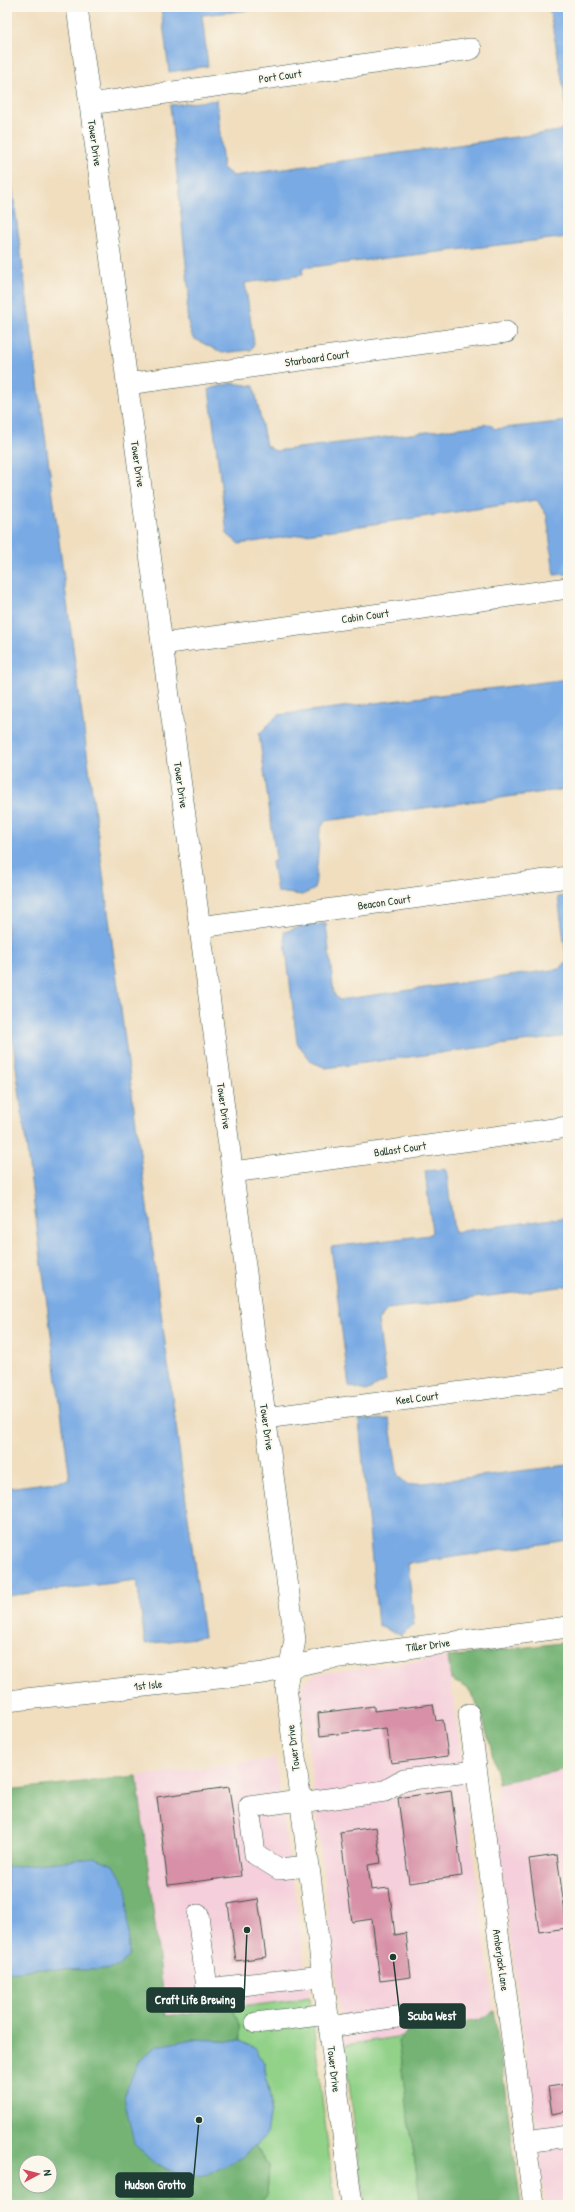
<svg xmlns="http://www.w3.org/2000/svg" width="575" height="2212" viewBox="0 0 575 2212" font-family="'Patrick Hand',sans-serif">
<rect width="100%" height="100%" fill="#fbf7ec"/>
<filter id="ink" filterUnits="userSpaceOnUse"><feTurbulence type="fractalNoise" baseFrequency=".025" numOctaves="2"/><feDisplacementMap in="SourceGraphic" scale="8" xChannelSelector="R" yChannelSelector="G"/><feConvolveMatrix kernelMatrix="1 2 1 2 8 2 1 2 1" color-interpolation-filters="sRGB"/></filter>
<filter id="wash" filterUnits="userSpaceOnUse"><feTurbulence type="fractalNoise" baseFrequency=".012" numOctaves="4" result="noise"/><feDisplacementMap in="SourceGraphic" scale="16" xChannelSelector="R" yChannelSelector="G"/><feGaussianBlur stdDeviation="0.9" result="paint"/><feColorMatrix in="noise" values="0 0 0 0 0 0 0 0 0 0 0 0 0 0 0 0 0 1.4 0 .05"/><feComposite in="paint" operator="in"/></filter>
<g filter="url(#wash)">
<rect width="100%" height="100%" fill="#f0debf"/>
<g fill="#f5cfdb">
<polygon points="448,1657 494,2011 480,2020 407,2032 403,2036 344,2045 301,1686 315,1674"/>
<polygon points="275,1759 310,1998 166,2016 137,1776"/>
<polygon points="568,1769 568,2205 546,2205 494,1813 498,1783"/>
</g>
<g fill="#91d188" stroke="#58875e">
<polygon points="310,1998 335,2205 259,2205 267,2195 269,2166 255,2146 266,2135 271,2105 264,2063 255,2048 240,2041 239,2025 233,2008"/>
<polygon points="403,2036 398,2041 421,2205 365,2205 344,2045"/>
</g>
<g fill="#74b374" stroke="#4a7854" fill-rule="evenodd">
<path d="M 568,1642 L 568,1769 L 498,1783 C 495,1762 482,1704 468,1689 C 464,1685 456,1683 451,1680 L 448,1657 Z"/>
<path d="M 137,1776 L 166,2016 L 233,2008 L 239,2025 L 240,2041 L 193,2039 L 243,2157 L 255,2146 L 269,2166 L 267,2195 L 259,2205 L 7,2205 L 7,1790 ZM 26,2162 L 50,2162 L 50,2186 L 26,2186 Z"/>
<polygon points="494,2011 521,2205 421,2205 398,2041 407,2032 480,2020"/>
</g>
<g fill="#79aae4" stroke="#4c748c">
<polygon points="161,7 281,7 202,15 208,66 169,72"/>
<path d="M 549,7 L 568,7 L 568,237 L 302,268 L 303,275 L 245,283 L 254,343 L 251,350 L 222,353 L 193,338 C 187,324 185,309 189,294 L 170,105 L 217,100 L 223,168 L 233,176 L 559,131 L 567,123 L 565,96 Z"/>
<polygon points="7,148 204,1637 145,1644 137,1580 7,1596 7,1488 70,1480 7,998"/>
<polygon points="232,383 254,386 266,445 275,451 490,424 495,429 568,421 568,574 554,575 547,516 537,500 239,544 227,534 209,389"/>
<polygon points="568,679 568,789 325,821 320,830 315,889 302,895 277,892 272,862 276,859 259,734 278,715"/>
<polygon points="568,896 568,1036 326,1068 312,1062 297,1043 284,932 306,925 326,924 334,994 339,1000 559,969 567,962 558,897"/>
<polygon points="446,1169 454,1232 568,1217 568,1286 388,1309 378,1320 386,1381 366,1391 349,1386 331,1247 429,1235 432,1232 425,1171"/>
<polygon points="389,1419 398,1476 408,1485 568,1465 568,1540 408,1564 414,1625 400,1635 378,1626 359,1420"/>
<polygon points="96,1858 114,1865 127,1888 129,1957 117,1967 97,1970 37,1969 7,1972 7,1867"/>
<polygon points="193,2039 240,2041 255,2048 264,2063 271,2105 266,2135 243,2157 209,2174 185,2178 155,2163 134,2143 124,2097 138,2061 157,2046"/>
</g>
<g id="blocks">
<g fill="#d790a7">
<polygon points="433,1704 436,1721 443,1720 448,1756 391,1763 386,1728 320,1736 318,1713 374,1706 374,1711"/>
<polygon points="229,1787 241,1876 168,1885 157,1797"/>
<polygon points="451,1790 462,1876 409,1883 398,1798"/>
<polygon points="376,1827 381,1863 368,1865 371,1890 389,1888 395,1935 406,1933 411,1977 380,1981 372,1919 352,1922 340,1832"/>
<polygon points="557,1855 567,1928 539,1932 529,1859"/>
<polygon points="258,1899 266,1957 236,1961 228,1904"/>
<polygon points="568,2084 568,2111 552,2114 548,2087"/>
</g>
</g>
</g>
<g filter="url(#ink)">
<use href="#blocks" fill-opacity="0" stroke="#3e5549" stroke-width="1"/>
<g fill="none" stroke-linecap="round" stroke-linejoin="round">
<defs>
<g id="minor">
<polyline points="77,7 295,1640 286,1687 352,2205"/>
<polyline points="90,104 471,49"/>
<polyline points="127,384 506,332"/>
<polyline points="162,644 568,588"/>
<polyline points="200,927 568,877"/>
<polyline points="233,1172 568,1127"/>
<polyline points="265,1418 568,1378"/>
<polyline points="7,1701 264,1673 325,1659 568,1627"/>
<polyline points="469,1714 534,2205"/>
<polyline points="299,1800 249,1807 255,1854 279,1869 308,1866"/>
<polyline points="300,1803 385,1791 404,1780 476,1771"/>
<polyline points="198,1915 207,1989 322,1976"/>
<polyline points="256,2023 327,2014"/>
<polyline points="329,2027 404,2016"/>
<polyline points="526,2142 568,2136"/>
</g>
</defs>
<use href="#minor" stroke="#3e5549" stroke-width="22"/>
<use href="#minor" stroke="#fff" stroke-width="21"/>
</g>
</g>
<g text-anchor="middle" dominant-baseline="central" stroke-width="3.5" stroke-linejoin="round" paint-order="stroke">
<g font-size="11" fill="#1f3d34" stroke="#fbf7ec">
<text transform="translate(280 76) rotate(-8)">Port Court</text>
<text transform="translate(95 143) rotate(82)">Tower Drive</text>
<text transform="translate(317 358) rotate(-8)">Starboard Court</text>
<text transform="translate(138 464) rotate(82)">Tower Drive</text>
<text transform="translate(365 616) rotate(-8)">Cabin Court</text>
<text transform="translate(181 785) rotate(82)">Tower Drive</text>
<text transform="translate(384 902) rotate(-8)">Beacon Court</text>
<text transform="translate(224 1106) rotate(82)">Tower Drive</text>
<text transform="translate(400 1149) rotate(-8)">Ballast Court</text>
<text transform="translate(417 1398) rotate(-7)">Keel Court</text>
<text transform="translate(267 1427) rotate(82)">Tower Drive</text>
<text transform="translate(428 1645) rotate(-7)">Tiller Drive</text>
<text transform="translate(148 1685) rotate(-6)">1st Isle</text>
<text transform="translate(293 1748) rotate(-97)">Tower Drive</text>
<text transform="translate(501 1960) rotate(82)">Amberjack Lane</text>
<text transform="translate(334 2069) rotate(83)">Tower Drive</text>
</g>
</g>
<path fill="none" stroke="#1f3d34" stroke-width="1.5" d="M247 1930L244 2000M393 1957L400 2016M199 2120L193 2185"/>
<g fill="#1f3d34" stroke="#fbf7ec" stroke-width="1.5">
<circle cx="247" cy="1930" r="4"/>
<circle cx="393" cy="1957" r="4"/>
<circle cx="199" cy="2120" r="4"/>
</g>
<g fill="#1f3d34" stroke="#1f3d34" stroke-width="1.5">
<rect x="147" y="1988" width="97" height="24" rx="4"/>
<rect x="400" y="2004" width="65" height="24" rx="4"/>
<rect x="116" y="2173" width="77" height="24" rx="4"/>
</g>
<g font-size="12" text-anchor="middle" font-weight="bold" fill="#fff">
<text x="195" y="2004">Craft Life Brewing</text>
<text x="432" y="2020">Scuba West</text>
<text x="155" y="2189">Hudson Grotto</text>
</g>
<rect width="575" height="2212" fill="none" stroke="#fbf7ec" stroke-width="24"/>
<g transform="translate(38 2174) rotate(83)"><circle r="19" fill="#fbf7ec" stroke="#a3ada2"/>
<path d="M0-3L7 15L0 10L-7 15Z" fill="#d1495b"/>
<text y="-6" font-size="11" font-weight="bold" text-anchor="middle" fill="#1f3d34">N</text>
</g>
</svg>
